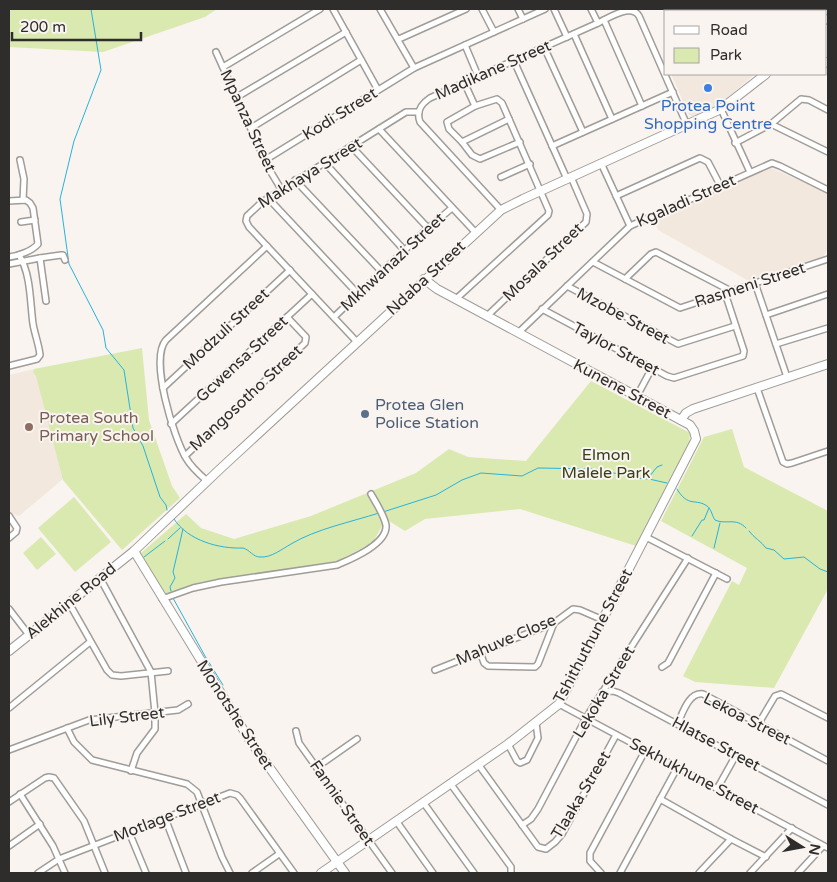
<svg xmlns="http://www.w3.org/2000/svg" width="837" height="882" viewBox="0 0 837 882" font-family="'Varela Round',sans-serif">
<rect width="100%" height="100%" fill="#f9f4f0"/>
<g fill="#f3e8de">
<polygon points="671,74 755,74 722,102 695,117 689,115"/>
<polygon points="769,167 828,193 828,247 824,256 749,281 658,230 654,220"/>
<polygon points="34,369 33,372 36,375 64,478 19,516 10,513 9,508 9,375"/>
</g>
<g fill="#dae9b0">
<polygon points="9,9 217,9 205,17 103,52 9,47"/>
<polygon points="142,348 149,420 172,486 180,498 122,550 63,480 36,376 33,372 34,369"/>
<polygon points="591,381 690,433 689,445 636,546 520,509 425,519 405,531 389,521 382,526 373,542 338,561 201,582 164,595 141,553 186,514 201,528 234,539 311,516 416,473 449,449 468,457 526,461"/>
<polygon points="732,429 744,467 828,511 828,589 774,688 695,682 683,676 732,581 739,585 747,568 661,521 704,437"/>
<polygon points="74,497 111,542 75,572 38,528"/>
<polygon points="41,537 56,554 37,570 23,553"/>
</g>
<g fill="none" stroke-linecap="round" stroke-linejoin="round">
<g stroke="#26b3dd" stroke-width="1">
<polyline points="91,9 101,70 74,141 60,199 69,264 103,330 106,348 124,370 133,428 143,446 160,497 166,505 167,510"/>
<polyline points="649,477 657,467 662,465"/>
<path d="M 677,489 C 688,508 696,498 707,506 C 712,510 712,516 715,520 C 726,525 736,517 746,528"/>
<polyline points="383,512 436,495 462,480 481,473 522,476 538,468 596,469 636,478 649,479 667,483"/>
<path d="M 174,519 C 188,541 220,549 243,548 C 250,550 253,557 260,557 C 271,558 282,549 291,544 C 316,529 351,522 379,513"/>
<path d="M 749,531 C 754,538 761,541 766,548 L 774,550 L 784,559 L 804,557 L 820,569 L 828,572"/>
<polyline points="692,536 702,520 704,520 709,508"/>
<polyline points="168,539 180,528"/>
<polyline points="714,548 720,523"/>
<polyline points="144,557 165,541"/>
<polyline points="171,591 170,587 175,578 173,572 183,529"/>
<polyline points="173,598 205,656 223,685"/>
</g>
<defs>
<g id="street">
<polyline points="333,9 378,90"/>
<polyline points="380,9 414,68"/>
<polyline points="482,9 494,32"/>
<polyline points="518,9 523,19"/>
<polyline points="554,9 567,37"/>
<polyline points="591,9 598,23"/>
<polyline points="819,9 821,11"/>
<polyline points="826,18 828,21"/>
<polyline points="604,20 642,106"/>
<polyline points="574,34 612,119"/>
<polyline points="399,39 466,9"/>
<polyline points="465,45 478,76"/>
<polyline points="544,47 583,132"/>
<polyline points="216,52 269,169 281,189"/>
<polyline points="514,61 567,179"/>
<polyline points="223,67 320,9"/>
<polyline points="237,97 346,32"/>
<polyline points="475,106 447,122 449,129 462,142 509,119"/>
<polyline points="721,109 750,172"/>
<polyline points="771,124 828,152"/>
<polyline points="251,128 361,60"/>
<polyline points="379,129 476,233"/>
<polyline points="462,142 472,155 480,159 520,142"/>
<polyline points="735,143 771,124 801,99 809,100 828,110"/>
<polyline points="351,146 428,228"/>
<polyline points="552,146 673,92"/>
<polyline points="20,160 24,179 23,200"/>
<polyline points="265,160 414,68 545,9"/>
<polyline points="324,162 405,251"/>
<polyline points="601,163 630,226"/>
<polyline points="501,177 530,164"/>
<polyline points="295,180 382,272"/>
<polyline points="616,196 700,158 708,162 720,185"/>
<polyline points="268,198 358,294"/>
<path d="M 9,201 L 26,200 L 30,203 L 33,208 L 38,244 C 32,251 18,256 9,257"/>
<path d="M 501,210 L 420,122 C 416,111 421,104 430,98 L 598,23 C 608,18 631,3 639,16 L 687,125"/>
<polyline points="21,222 35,220"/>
<polyline points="40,258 61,255 63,255 65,260"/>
<polyline points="593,262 680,308 828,259"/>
<polyline points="9,264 40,258 46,301"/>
<polyline points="625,279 651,254 656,252 731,291"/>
<polyline points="755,283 787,377"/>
<polyline points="567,286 678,344 735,326"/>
<polyline points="456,299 548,215 549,211 502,103 497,99 475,106 464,82"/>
<polyline points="542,309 667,376 674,378 743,356 744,351 725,293"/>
<polyline points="766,315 828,294"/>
<polyline points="487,316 586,222 587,214 571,177"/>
<polyline points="334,317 428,228 452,208"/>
<polyline points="518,333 630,226 772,163 780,166 828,190"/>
<polyline points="357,342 249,227 246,221 247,216 262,202 406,112 419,112"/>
<polyline points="776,344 828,328"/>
<path d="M 9,366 L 37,359 L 40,355 C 39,345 35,335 33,324 C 30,302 31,274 19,255"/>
<polyline points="163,388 290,270"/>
<polyline points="757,388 783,462 787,464 792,463 828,451"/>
<polyline points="637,396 652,368"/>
<polyline points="171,424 312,294"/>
<polyline points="185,456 305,343 306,337 287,317"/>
<path d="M 207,481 C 199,474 191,467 186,458 C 174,438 149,359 166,340 L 267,246"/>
<polyline points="9,516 17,528 16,532 9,538"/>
<polyline points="646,537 727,579"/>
<polyline points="100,578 151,672 155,713 155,729 137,753 131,771"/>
<path d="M 162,599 L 193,588 L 221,582 L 337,565 C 351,559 388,544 386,525 C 384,515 376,503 371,494"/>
<polyline points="69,603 107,670 112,675 121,676 168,671"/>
<polyline points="9,609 29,635"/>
<polyline points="480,652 484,663 488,666 535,667 538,664 554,623"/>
<polyline points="662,667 668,663 716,573"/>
<polyline points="435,670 554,623 573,609 580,610 603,620"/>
<polyline points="602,692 613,691 619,693 828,805"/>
<polyline points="559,704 828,848"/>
<polyline points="9,708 90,642"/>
<path d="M 678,723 C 683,712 689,692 703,694 L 828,761"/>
<polyline points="759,723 775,696 781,694 828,718"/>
<polyline points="67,728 74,742 92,760 187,784 197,792 222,857 230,873"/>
<polyline points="296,731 299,743 392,873"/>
<polyline points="508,744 517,761 520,763 527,760 538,738 536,723"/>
<polyline points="9,750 89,720 178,710 188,704"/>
<polyline points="478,764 538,847 546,849 555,842 562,834 616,735"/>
<polyline points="317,767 357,739"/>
<polyline points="450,783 511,867 511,873"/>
<polyline points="717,789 736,755"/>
<polyline points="20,794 53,846 65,873"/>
<polyline points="660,799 731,839 766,857"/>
<polyline points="9,802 45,778 49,777 54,778 84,821 105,873"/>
<polyline points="423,802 474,873"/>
<polyline points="165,818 186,873"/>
<polyline points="397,822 433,873"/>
<polyline points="522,825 531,819 538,809 586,718 688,558"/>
<polyline points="129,832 146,873"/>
<polyline points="9,846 40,824"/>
<polyline points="38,873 59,859 230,793 237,795 240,798 294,873"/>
<polyline points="252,873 279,854"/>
<polyline points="601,873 590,861 590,853 645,751"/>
<polyline points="620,873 677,768"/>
<polyline points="699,873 731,839"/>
<polyline points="750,873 792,828"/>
<polyline points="798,873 823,846"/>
</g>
<g id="secondary">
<polyline points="773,9 775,11"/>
<polyline points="826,62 828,63"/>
<polyline points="681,420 686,413 693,409 828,364"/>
<polyline points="134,551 249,739 345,873"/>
<polyline points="9,651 134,551 220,469 501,210 523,199 721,109 766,74"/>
<polyline points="321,873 508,744 559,704 696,439 694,431 690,425 437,289 424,279"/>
</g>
</defs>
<use href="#street" stroke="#a09c98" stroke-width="8"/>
<use href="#secondary" stroke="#a09c98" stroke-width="10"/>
<use href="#street" stroke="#fff" stroke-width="5"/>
<use href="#secondary" stroke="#fff" stroke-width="8"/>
</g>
<circle fill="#3f7fe0" stroke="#f9f4f0" stroke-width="2" cx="708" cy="88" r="5"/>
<circle fill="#5c6f8a" stroke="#f9f4f0" stroke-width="2" cx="365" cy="414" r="5"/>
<circle fill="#8d6e63" stroke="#f9f4f0" stroke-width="2" cx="29" cy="427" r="5"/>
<g text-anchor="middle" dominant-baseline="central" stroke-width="4" stroke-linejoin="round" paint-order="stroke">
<g font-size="16" fill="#2f2d2c" stroke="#f9f4f0">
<text transform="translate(493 70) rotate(-24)">Madikane Street</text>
<text transform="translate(340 114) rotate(-32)">Kodi Street</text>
<text transform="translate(248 121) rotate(65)">Mpanza Street</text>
<text transform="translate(310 173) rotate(-32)">Makhaya Street</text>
<text transform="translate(686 201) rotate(-24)">Kgaladi Street</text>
<text transform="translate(393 262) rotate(-43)">Mkhwanazi Street</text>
<text transform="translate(543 262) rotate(-44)">Mosala Street</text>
<text transform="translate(426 278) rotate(-43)">Ndaba Street</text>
<text transform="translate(750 285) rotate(-18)">Rasmeni Street</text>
<text transform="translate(623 316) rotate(28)">Mzobe Street</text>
<text transform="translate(226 329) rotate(-43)">Modzuli Street</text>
<text transform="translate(616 349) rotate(28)">Taylor Street</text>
<text transform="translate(242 359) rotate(-43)">Gcwensa Street</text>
<text transform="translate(622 389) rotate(28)">Kunene Street</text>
<text transform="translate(246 398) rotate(-43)">Mangosotho Street</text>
<text transform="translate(71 601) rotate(-39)">Alekhine Road</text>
<text transform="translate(593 636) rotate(-62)">Tshithuthune Street</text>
<text transform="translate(506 640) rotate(-23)">Mahuve Close</text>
<text transform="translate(604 692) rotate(-59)">Lekoka Street</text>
<text transform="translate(235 715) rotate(57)">Monotshe Street</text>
<text transform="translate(127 717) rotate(-7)">Lily Street</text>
<text transform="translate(747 719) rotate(27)">Lekoa Street</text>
<text transform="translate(716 744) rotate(28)">Hlatse Street</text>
<text transform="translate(694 776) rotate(28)">Sekhukhune Street</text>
<text transform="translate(581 795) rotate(-59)">Tlaaka Street</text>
<text transform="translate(342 803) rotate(55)">Fannie Street</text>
<text transform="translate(167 817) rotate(-21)">Motlage Street</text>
</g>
<g font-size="16" fill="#366cbe" stroke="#f9f4f0">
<text x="708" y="106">Protea Point<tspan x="708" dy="18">Shopping Centre</tspan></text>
</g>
<g font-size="16" fill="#4e5e75" stroke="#f9f4f0" text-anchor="start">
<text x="375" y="405">Protea Glen<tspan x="375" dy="18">Police Station</tspan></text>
</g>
<g font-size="16" fill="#785e54" stroke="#f9f4f0" text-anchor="start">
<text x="39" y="418">Protea South<tspan x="39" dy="18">Primary School</tspan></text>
</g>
<g font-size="16" fill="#363f17" stroke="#f9f4f0">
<text x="606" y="455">Elmon<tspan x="606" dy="18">Malele Park</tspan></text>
</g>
</g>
<rect width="837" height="882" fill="none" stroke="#2f2d2c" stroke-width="20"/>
<rect x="664" y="10" width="162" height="65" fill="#f9f4f0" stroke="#a8a4a2"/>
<rect x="674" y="26" width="25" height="8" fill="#ffffff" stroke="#a8a4a2"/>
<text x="710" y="35" font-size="15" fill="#2f2d2c">Road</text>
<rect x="674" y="48" width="25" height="15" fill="#dae9b0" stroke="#a8a4a2"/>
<text x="710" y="60" font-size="15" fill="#2f2d2c">Park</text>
<g transform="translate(802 847) rotate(101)" stroke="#f9f4f0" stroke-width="4" paint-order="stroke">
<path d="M0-4L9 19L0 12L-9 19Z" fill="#2f2d2c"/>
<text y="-8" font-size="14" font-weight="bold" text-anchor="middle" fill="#2f2d2c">N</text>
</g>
<path d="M12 32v8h129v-8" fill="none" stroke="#2f2d2c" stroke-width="2.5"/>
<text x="20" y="32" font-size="15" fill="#2f2d2c" stroke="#f9f4f0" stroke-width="4" paint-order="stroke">200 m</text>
</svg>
